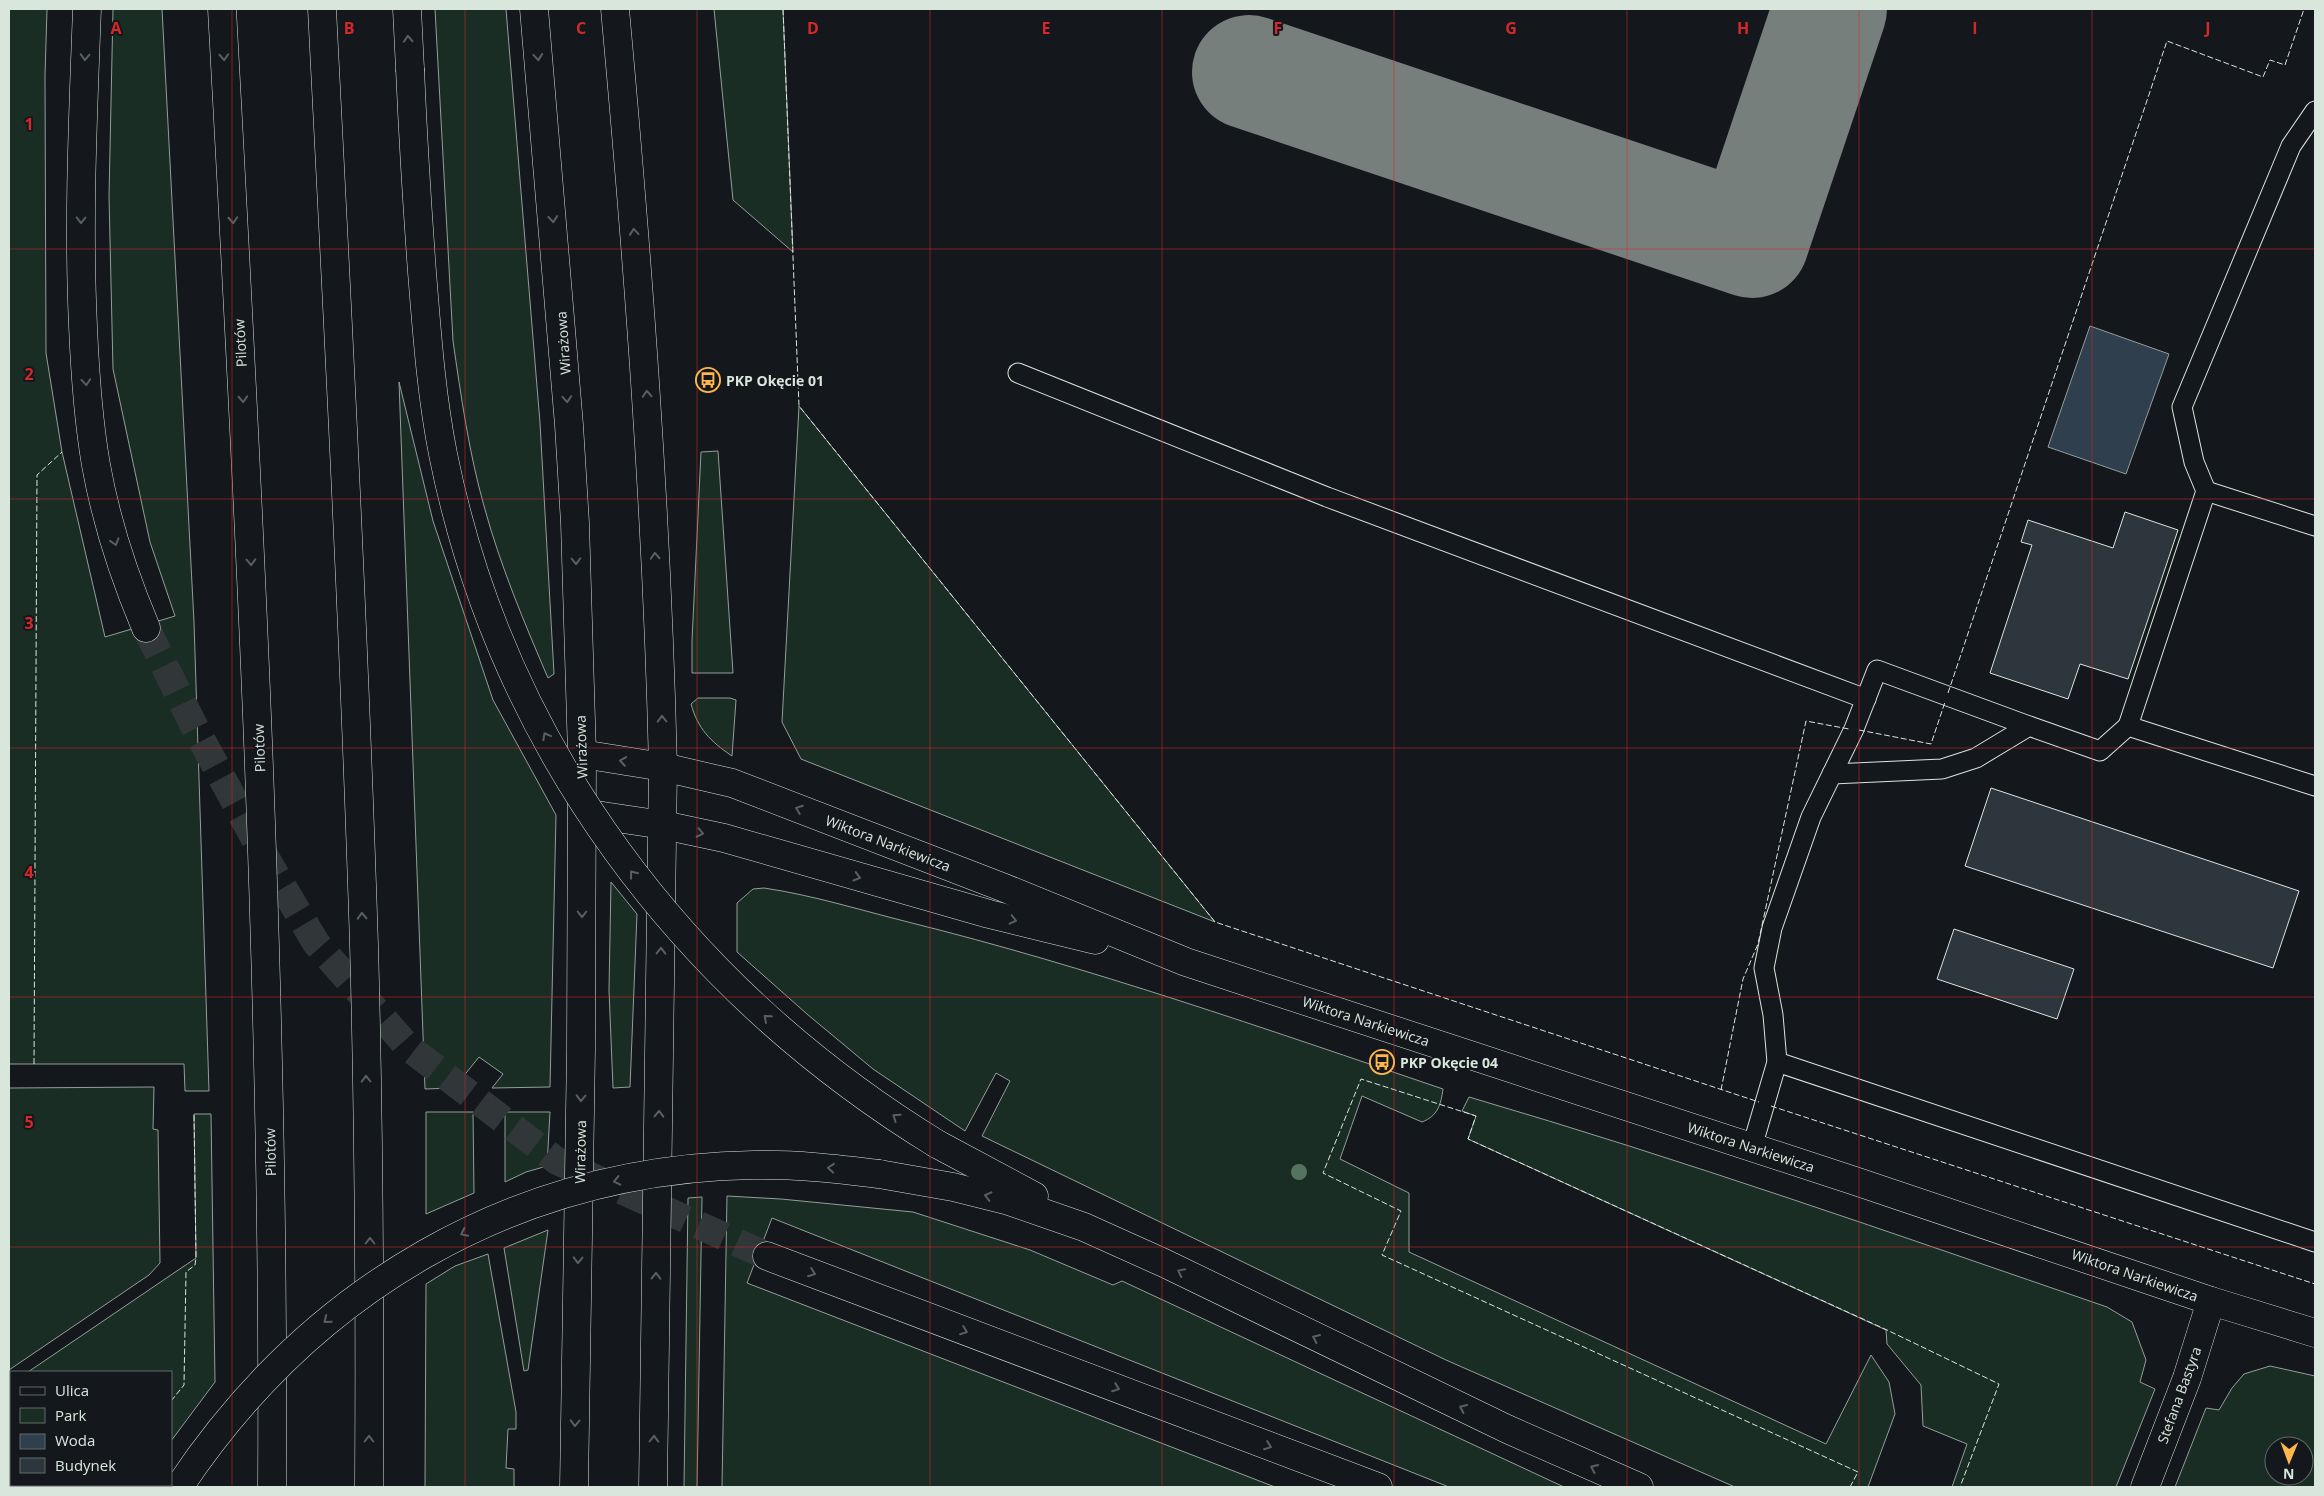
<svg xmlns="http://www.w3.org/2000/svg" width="2324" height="1496" viewBox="0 0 2324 1496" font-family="'Open Sans',sans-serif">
<rect width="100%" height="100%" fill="#14181c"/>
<g fill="#1a2d24" stroke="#939e99" fill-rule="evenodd">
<polygon points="9,9 47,9 45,76 46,353 62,452 105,637 175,616 150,542 113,369 109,196 113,9 162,9 194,622 209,1091 185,1091 184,1064 9,1064"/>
<path d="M 435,9 L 506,9 L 540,423 L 554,674 L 548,678 C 524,622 500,565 484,506 C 469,453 461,396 453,341 Z"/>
<polygon points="714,9 783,9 793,252 733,200"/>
<polygon points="399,382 433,521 493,700 556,815 550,1087 492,1088 503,1074 479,1057 454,1088 425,1089"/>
<polygon points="799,406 1215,922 801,759 782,722"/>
<polygon points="718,451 733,673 692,673 692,641 701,452"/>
<path d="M 698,698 L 730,698 L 736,700 L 732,756 C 710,741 698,729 691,704 Z"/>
<polygon points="611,882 637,914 630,1087 613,1088 609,990"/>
<path d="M 764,888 C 812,895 860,910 908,922 C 1089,967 1266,1029 1443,1089 C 1441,1104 1438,1116 1422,1122 L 1362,1096 L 1340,1159 L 1409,1193 L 1409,1252 L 1826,1444 L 1871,1355 L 1889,1382 L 1895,1414 L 1868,1487 L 1735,1487 L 1446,1360 L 982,1136 L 1010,1081 L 996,1073 L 965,1131 L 873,1069 L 807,1014 L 737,952 L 737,903 L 753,889 Z"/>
<polygon points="154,1087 153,1129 158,1130 160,1263 149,1275 9,1370 9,1088"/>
<path d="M 1469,1097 C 1684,1160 1895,1234 2107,1307 L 2132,1322 L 2146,1360 L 2140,1382 L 2155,1389 L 2116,1487 L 1952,1487 L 1967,1444 L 1923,1426 L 1921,1385 L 1887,1344 L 1886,1330 L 1468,1139 L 1476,1116 L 1462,1111 Z"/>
<polygon points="426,1112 473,1112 474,1193 426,1214"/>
<polygon points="505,1112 550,1112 547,1166 526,1172 505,1182"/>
<polygon points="194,1114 211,1114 215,1382 171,1441 171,1372 28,1372 196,1258"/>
<polygon points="727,1196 781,1199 913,1212 1030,1250 1113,1285 1122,1281 1564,1487 1449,1487 772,1218 747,1283 1275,1487 722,1487"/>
<polygon points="702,1197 697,1487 684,1487 688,1198"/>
<polygon points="548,1230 528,1370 524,1371 504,1248"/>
<polygon points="488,1254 516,1412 516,1429 508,1429 506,1468 514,1469 514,1487 425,1487 426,1284 455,1266"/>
<path d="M 2270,1366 L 2315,1376 L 2315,1487 L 2175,1487 L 2206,1408 L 2219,1410 L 2232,1388 L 2244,1374 ZM 2274,1446 L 2304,1446 L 2304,1476 L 2274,1476 Z"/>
<polygon points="11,1384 11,1485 143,1485 142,1487 9,1487 9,1386"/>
</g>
<polygon fill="#2f3f4d" stroke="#939e99" points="2090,326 2169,354 2126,474 2048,447"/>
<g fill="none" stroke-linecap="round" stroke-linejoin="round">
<polyline stroke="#767f7c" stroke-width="114" points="1249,72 1752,241 1830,9"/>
</g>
<g fill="#2c363c" stroke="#d8e6dc">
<polygon points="2125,512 2178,530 2128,679 2080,664 2068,699 1990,673 2032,545 2021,542 2028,520 2113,548"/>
<polygon points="1991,788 2299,891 2273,968 1965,866"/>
<polygon points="1954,929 2074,969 2057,1019 1937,979"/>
</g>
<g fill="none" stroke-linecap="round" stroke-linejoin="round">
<polyline stroke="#313739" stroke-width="28" stroke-dasharray="28 14" stroke-linecap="butt" points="146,628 192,722 258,845 316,943 408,1047 557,1161 767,1256"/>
<defs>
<g id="lane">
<polyline points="1018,373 1327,497 1866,699"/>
<polyline points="2206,491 2315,526"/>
<polyline points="2128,726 2206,491 2194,462 2182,407 2291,146 2315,111"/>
<polyline points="1832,774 1942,769 1976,758 2029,726 2100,751 2128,726 2315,786"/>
<polyline points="1777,1062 2315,1242"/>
<polyline points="1752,1147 1777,1062 1773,1015 1764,968 1772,928 1811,817 1854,729 1877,670 2029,726"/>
</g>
<g id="secondary">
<polyline points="534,9 569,425 575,523 582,754 581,1049 574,1487"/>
<path d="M 615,9 C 638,261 657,514 663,767 L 653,1487"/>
<polyline points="582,754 663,767 732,783 1002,887 1186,962 1855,1181 2211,1301 2315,1333"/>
<polyline points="583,813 663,825 724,838 989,914 1095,940"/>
<polyline points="2145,1487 2187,1378 2211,1301"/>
</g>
<g id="highway">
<path d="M 87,9 C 83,115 78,220 83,326 C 85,373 88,419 96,465 C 106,521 124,576 146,628"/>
<path d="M 222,9 C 249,501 275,994 272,1487"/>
<path d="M 322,9 C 338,321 354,632 364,945 C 369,1125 370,1306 369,1487"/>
<polyline points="407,9 410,69"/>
<polyline points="937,1144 1034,1196"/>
<polyline points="879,1174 953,1187 1009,1201 1084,1227 1164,1263 1507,1429 1639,1487"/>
<polyline points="767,1256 1378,1487"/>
</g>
</defs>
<use href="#lane" stroke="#d8e6dc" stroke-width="21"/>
<use href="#secondary" stroke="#d8e6dc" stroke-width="29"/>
<use href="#highway" stroke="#d8e6dc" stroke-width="29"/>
<use href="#lane" stroke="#14181c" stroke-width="19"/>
<use href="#secondary" stroke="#14181c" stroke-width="28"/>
<use href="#highway" stroke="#14181c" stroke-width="28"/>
<defs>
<g id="highway-bridge">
<path d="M 410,69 C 413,137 417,204 422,272 C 427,333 431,393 443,454 C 502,748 683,988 937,1144"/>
<path d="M 179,1487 C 310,1290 514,1169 753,1165 C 795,1164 838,1169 879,1174"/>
</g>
</defs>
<use href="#highway-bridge" stroke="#d8e6dc" stroke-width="29" stroke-linecap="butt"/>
<use href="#highway-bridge" stroke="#14181c" stroke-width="28"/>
<g stroke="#d8e6dc" stroke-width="1" stroke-dasharray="6 2.5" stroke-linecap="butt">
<polyline points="783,9 799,406 1215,922 1759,1102"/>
<polyline points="1948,693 2167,41 2263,77 2270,60 2285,65 2304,9"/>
<polyline points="1859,730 1931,744 1945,702"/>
<polyline points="34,1064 37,475 62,452"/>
<polyline points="1721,1090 1743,979 1758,944 1806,721 1849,729"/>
<polyline points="1771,1106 2315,1284"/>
<polyline points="171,1401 184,1385 186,1272 195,1265 196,1258 194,1114"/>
<polyline points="106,1487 108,1485"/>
<polyline points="1850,1487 1858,1472 1382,1255 1401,1211 1323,1173 1361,1079 1476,1116 1468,1139 1887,1330 1999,1384 1960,1487"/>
</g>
</g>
<circle fill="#55745f" cx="1299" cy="1172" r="8"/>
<defs><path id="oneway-chevron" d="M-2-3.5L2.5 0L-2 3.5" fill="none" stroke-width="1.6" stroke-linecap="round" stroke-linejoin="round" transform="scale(1.25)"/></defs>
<g stroke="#59605f">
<use href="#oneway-chevron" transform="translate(408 39) rotate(-93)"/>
<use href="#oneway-chevron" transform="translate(85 57) rotate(92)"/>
<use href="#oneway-chevron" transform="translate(224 57) rotate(87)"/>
<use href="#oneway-chevron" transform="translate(538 57) rotate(85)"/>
<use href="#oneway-chevron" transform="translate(553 219) rotate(85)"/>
<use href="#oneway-chevron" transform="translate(81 220) rotate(91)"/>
<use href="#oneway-chevron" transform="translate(233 220) rotate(87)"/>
<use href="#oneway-chevron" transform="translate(634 232) rotate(-95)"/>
<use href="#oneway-chevron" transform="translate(86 382) rotate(86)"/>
<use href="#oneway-chevron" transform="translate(647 394) rotate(-93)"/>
<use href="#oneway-chevron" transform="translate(243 399) rotate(87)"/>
<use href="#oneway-chevron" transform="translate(567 399) rotate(86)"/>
<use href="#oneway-chevron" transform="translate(115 542) rotate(73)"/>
<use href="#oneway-chevron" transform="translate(655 556) rotate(-93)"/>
<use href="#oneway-chevron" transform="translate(576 561) rotate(89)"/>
<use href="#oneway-chevron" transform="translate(251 562) rotate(88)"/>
<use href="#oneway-chevron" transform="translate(662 719) rotate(-91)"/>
<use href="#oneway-chevron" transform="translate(546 736) rotate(-118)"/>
<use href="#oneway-chevron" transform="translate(623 761) rotate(-171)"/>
<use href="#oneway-chevron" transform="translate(799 809) rotate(-159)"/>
<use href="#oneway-chevron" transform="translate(700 833) rotate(12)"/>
<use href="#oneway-chevron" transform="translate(633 874) rotate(-128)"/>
<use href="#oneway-chevron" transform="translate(857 877) rotate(16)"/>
<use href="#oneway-chevron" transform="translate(582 914) rotate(90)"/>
<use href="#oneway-chevron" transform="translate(362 916) rotate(-92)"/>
<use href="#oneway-chevron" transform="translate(1013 920) rotate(14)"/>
<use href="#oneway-chevron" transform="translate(661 951) rotate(-89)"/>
<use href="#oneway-chevron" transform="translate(767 1018) rotate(-139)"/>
<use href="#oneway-chevron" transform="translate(366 1079) rotate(-91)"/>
<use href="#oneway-chevron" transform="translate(581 1098) rotate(91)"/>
<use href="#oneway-chevron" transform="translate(659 1114) rotate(-89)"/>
<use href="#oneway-chevron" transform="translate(896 1117) rotate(-145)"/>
<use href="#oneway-chevron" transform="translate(831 1168) rotate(-175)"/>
<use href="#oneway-chevron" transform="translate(617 1181) rotate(167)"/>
<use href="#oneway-chevron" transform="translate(988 1196) rotate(-166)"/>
<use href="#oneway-chevron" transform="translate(464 1233) rotate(154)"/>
<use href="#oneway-chevron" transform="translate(370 1241) rotate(-90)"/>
<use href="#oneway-chevron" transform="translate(578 1260) rotate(91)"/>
<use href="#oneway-chevron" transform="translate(1181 1272) rotate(-154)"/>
<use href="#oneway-chevron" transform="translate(812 1273) rotate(21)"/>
<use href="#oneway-chevron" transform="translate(656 1276) rotate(-89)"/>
<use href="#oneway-chevron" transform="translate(327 1320) rotate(141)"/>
<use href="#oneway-chevron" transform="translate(964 1331) rotate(21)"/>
<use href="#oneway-chevron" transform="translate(1316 1338) rotate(-155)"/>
<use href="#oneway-chevron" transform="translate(1116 1388) rotate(21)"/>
<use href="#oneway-chevron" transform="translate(1463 1408) rotate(-155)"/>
<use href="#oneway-chevron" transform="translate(575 1423) rotate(91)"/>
<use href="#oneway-chevron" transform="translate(369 1439) rotate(-90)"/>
<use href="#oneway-chevron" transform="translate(654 1439) rotate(-89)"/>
<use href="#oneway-chevron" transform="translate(1268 1446) rotate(21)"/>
<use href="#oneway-chevron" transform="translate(1594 1468) rotate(-156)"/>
</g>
<path fill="none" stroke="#d62828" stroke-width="1" stroke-opacity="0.55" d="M 232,9 L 232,1487M 465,9 L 465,1487M 697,9 L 697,1487M 930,9 L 930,1487M 1162,9 L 1162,1487M 1394,9 L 1394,1487M 1627,9 L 1627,1487M 1859,9 L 1859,1487M 2092,9 L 2092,1487M 9,249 L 2315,249M 9,499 L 2315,499M 9,748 L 2315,748M 9,997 L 2315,997M 9,1247 L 2315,1247"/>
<defs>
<symbol id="bus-ring" viewBox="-11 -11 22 22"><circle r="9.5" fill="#14181c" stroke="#ffb74d" stroke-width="1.5"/><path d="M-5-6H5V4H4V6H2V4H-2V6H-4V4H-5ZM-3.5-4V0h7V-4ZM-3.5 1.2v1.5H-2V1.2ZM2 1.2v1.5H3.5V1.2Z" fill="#ffb74d"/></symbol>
</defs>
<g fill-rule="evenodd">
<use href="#bus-ring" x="694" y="366" width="28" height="28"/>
<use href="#bus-ring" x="1368" y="1048" width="28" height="28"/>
</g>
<g text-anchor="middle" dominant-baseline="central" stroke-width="4" stroke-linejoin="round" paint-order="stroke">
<g font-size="14" fill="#d8e6dc" stroke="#14181c">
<text transform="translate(240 343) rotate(-93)">Pilotów</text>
<text transform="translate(563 343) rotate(-94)">Wirażowa</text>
<text transform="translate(581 747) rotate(-92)">Wirażowa</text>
<text transform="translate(259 748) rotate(-92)">Pilotów</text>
<text transform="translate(888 843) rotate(21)">Wiktora Narkiewicza</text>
<text transform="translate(1366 1021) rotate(18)">Wiktora Narkiewicza</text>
<text transform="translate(1751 1147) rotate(18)">Wiktora Narkiewicza</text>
<text transform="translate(270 1152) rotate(-91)">Pilotów</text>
<text transform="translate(580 1152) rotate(-89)">Wirażowa</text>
<text transform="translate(2135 1275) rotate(19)">Wiktora Narkiewicza</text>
<text transform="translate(2179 1395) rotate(-70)">Stefana Bastyra</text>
</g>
<g font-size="14" font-weight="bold" fill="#d8e6dc" stroke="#14181c" text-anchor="start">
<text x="726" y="380">PKP Okęcie 01</text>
<text x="1400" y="1062">PKP Okęcie 04</text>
</g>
</g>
<g font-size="16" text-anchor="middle" font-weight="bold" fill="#d62828" stroke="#14181c" stroke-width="4" stroke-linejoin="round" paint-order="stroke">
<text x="116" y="34">A</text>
<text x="349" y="34">B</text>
<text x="581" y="34">C</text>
<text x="813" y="34">D</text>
<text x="1046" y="34">E</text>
<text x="1278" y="34">F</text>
<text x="1511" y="34">G</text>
<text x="1743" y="34">H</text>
<text x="1975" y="34">I</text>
<text x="2208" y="34">J</text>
<text x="29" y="130">1</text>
<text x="29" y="380">2</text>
<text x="29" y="629">3</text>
<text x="29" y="878">4</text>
<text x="29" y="1128">5</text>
</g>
<rect width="2324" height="1496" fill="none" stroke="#d8e6dc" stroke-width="20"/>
<rect x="10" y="1371" width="162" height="115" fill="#14181c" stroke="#626a69"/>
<rect x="20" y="1387" width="25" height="8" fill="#14181c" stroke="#626a69"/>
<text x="55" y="1396" font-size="15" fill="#d8e6dc">Ulica</text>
<rect x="20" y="1408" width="25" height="15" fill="#1a2d24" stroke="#626a69"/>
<text x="55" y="1421" font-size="15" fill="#d8e6dc">Park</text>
<rect x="20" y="1434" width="25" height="15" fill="#2f3f4d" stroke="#626a69"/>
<text x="55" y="1446" font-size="15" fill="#d8e6dc">Woda</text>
<rect x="20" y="1458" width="25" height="15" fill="#2c363c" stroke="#626a69"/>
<text x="55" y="1471" font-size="15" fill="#d8e6dc">Budynek</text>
<g transform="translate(2289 1461) rotate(181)"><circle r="24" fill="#14181c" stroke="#626a69"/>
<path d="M0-4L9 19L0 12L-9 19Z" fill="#ffb74d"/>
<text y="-8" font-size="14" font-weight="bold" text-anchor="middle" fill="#d8e6dc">N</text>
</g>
</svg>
